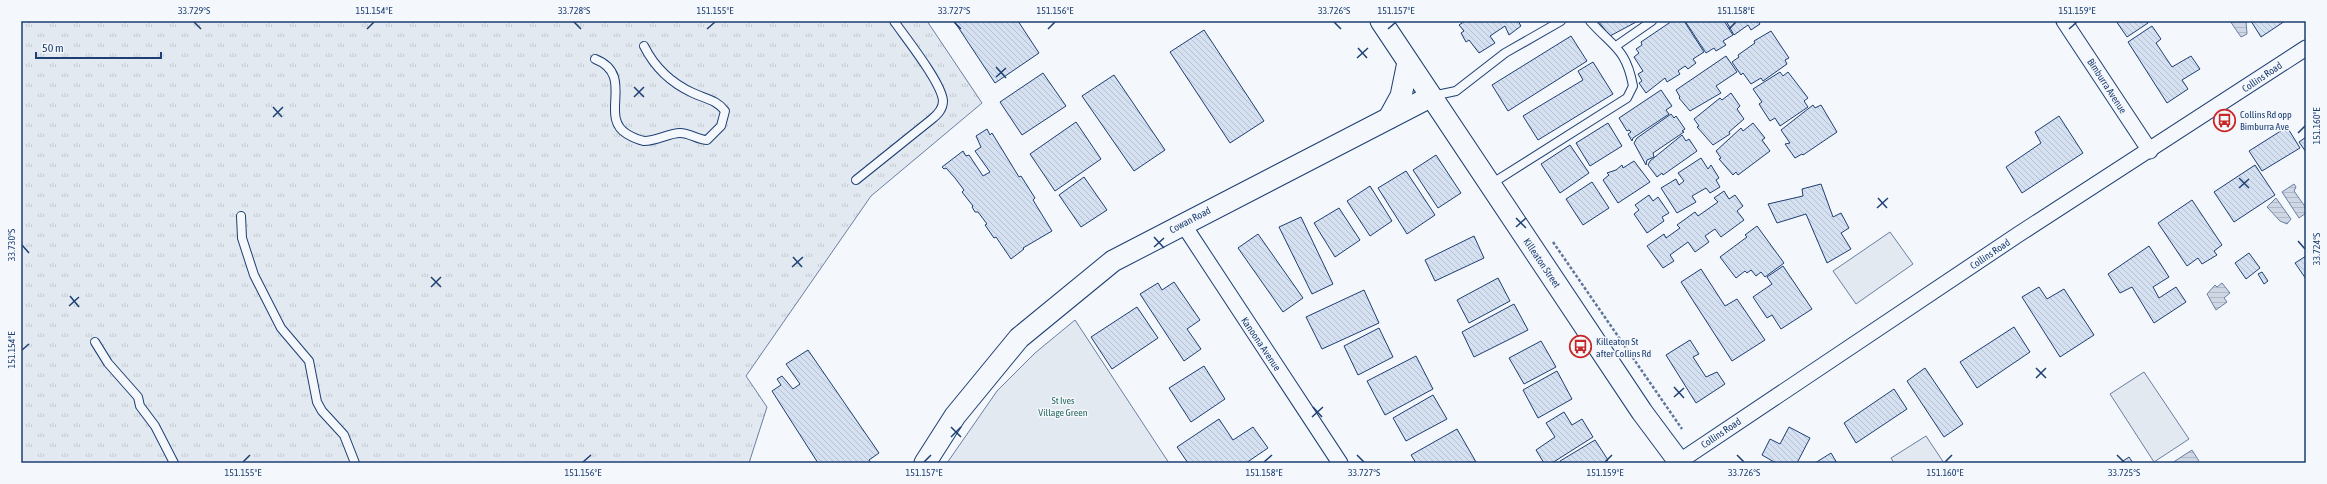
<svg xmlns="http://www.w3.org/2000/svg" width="2327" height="484" viewBox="0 0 2327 484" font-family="'Asap Condensed',sans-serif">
<defs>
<pattern id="grass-tufts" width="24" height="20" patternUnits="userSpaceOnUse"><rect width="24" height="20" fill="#e3e9f0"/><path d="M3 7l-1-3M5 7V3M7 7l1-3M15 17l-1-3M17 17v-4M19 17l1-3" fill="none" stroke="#c2c9d1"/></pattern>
<pattern id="water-rules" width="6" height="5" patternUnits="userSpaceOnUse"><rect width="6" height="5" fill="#cfd7e4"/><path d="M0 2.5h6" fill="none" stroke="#b1bac7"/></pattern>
<pattern id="building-back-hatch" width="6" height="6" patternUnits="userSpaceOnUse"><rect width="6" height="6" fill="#d5e0f0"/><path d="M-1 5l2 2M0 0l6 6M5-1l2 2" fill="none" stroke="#b6c1d1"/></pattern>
</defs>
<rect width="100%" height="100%" fill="#f4f7fb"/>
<polygon fill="url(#grass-tufts)" stroke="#687fa3" points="21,21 927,21 982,103 871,196 746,376 767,407 749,463 21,463"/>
<g fill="#e3e9f0" stroke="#687fa3">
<polygon points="1890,232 1913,264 1856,304 1833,271"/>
<polygon points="1075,320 1169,463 947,463 997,391 1035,353"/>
<polygon points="2144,372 2189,439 2154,462 2110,394"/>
<polygon points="1926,436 1944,463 1894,463 1891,458"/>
</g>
<g fill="url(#water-rules)" stroke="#687fa3">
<polygon points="2230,21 2246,21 2247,34 2241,37"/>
<polygon points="2294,184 2296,187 2294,191 2306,208 2306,213 2299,218 2282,192"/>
<polygon points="2276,198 2291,219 2287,224 2280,221 2267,207"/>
<polygon points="2222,283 2230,293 2224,298 2227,302 2216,310 2207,294 2215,285 2217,287"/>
<polygon points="2192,450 2199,461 2197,463 2172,463"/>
</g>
<g fill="url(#building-back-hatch)" stroke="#1d3f73">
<polygon points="954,21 1018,21 1039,53 995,83"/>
<polygon points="1465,21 1518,21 1521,26 1509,35 1505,26 1490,36 1495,43 1479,53 1469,40 1466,42 1461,33 1464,31 1459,25"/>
<polygon points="1598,21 1638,21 1610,36"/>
<polygon points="1672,21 1684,21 1704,52 1693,59 1696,63 1688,69 1685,66 1678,71 1680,74 1667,82 1665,78 1646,93 1639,83 1642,81 1638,74 1643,71 1634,57 1639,53 1636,49 1642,45 1641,42"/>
<polygon points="1685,21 1724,21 1733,35 1723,41 1726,45 1716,51 1714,48 1706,53"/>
<polygon points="1726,21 1758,21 1760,24 1751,30 1748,25 1734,35"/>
<polygon points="2116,21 2147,21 2148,23 2127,37"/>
<polygon points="2251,21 2285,21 2261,37"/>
<polygon points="2152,26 2161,39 2156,43 2172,67 2191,56 2200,69 2182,80 2188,89 2167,103 2128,42"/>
<polygon points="1204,30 1264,121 1230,143 1170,52"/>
<polygon points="1771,31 1789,58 1785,60 1787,64 1763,81 1761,78 1751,84 1743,73 1741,75 1732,62 1739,57 1738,55 1755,43 1754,41"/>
<polygon points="1571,36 1587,61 1508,111 1492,85"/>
<polygon points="1726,56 1737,72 1716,86 1721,93 1690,111 1679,98 1680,97 1676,90"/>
<polygon points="1593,62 1613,94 1538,140 1523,116 1583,80 1578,71"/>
<polygon points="1780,72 1783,76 1788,72 1808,98 1804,101 1808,107 1780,126 1775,118 1770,121 1759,104 1762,102 1753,89"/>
<polygon points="1043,73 1066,106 1022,135 1000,102"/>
<polygon points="1114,75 1165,150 1134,171 1082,96"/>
<polygon points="1661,90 1672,106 1666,110 1669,114 1633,138 1632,141 1628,134 1631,132 1629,130 1627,131 1619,118"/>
<polygon points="1731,93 1740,106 1737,109 1744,119 1729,132 1730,134 1713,145 1697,127 1699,126 1694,119 1720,98 1722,100"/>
<polygon points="1813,105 1815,108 1821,105 1837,132 1803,155 1802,154 1795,158 1785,144 1790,143 1781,130"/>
<polygon points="1671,114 1674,118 1676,116 1685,129 1682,131 1684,132 1653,153 1654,157 1647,160 1646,165 1634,143 1637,138"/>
<polygon points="2059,116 2083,153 2022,193 2006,167 2041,143 2035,132"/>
<polygon points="1076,122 1101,159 1055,191 1030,154"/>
<polygon points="1608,123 1622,146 1590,166 1576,143"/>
<polygon points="1753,123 1765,138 1762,140 1770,151 1738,175 1736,172 1733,175 1719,159 1721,158 1716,151 1741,128 1743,131"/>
<polygon points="2287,127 2300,148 2262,171 2249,151"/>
<polygon points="987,129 990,135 992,133 1019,177 1021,176 1035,198 1033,200 1052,231 1023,248 1024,249 1011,259 996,237 994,238 985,225 987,224 978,212 975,212 972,207 973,206 962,192 964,190 955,178 946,168 944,169 942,167 963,151 966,156 969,155 983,176 990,172 975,151 981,147 976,136"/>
<polygon points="1682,135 1686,141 1689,139 1697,151 1663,175 1662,173 1657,177 1648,165 1650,161"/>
<polygon points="2306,137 2306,152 2299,142"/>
<polygon points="1570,145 1589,173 1560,193 1541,164"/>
<polygon points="1436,155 1461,193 1438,208 1413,170"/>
<polygon points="1701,158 1708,169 1711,165 1719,178 1716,180 1720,187 1710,193 1706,188 1692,196 1696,202 1677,213 1661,188 1676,179 1679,185 1684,181 1678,173"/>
<polygon points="1634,161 1650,182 1618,203 1603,180 1609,175 1607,173 1616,170 1622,165 1623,168"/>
<polygon points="2255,165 2275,195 2234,222 2214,192"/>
<polygon points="1406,171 1435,215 1407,234 1378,188"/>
<polygon points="1084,177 1107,210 1081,227 1059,195"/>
<polygon points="1592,182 1609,208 1583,225 1566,199"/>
<polygon points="1821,184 1833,217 1841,213 1849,228 1841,233 1851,249 1827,263 1806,214 1777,223 1768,204 1803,196 1802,189"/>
<polygon points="1370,186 1392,221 1370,236 1347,201"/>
<polygon points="1724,191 1729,199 1735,195 1743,206 1737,211 1744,220 1721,237 1715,229 1705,236 1709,242 1695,252 1688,242 1670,255 1674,261 1663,268 1647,246 1664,234 1666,238 1680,228 1677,225 1695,212 1698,216 1718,202 1714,198"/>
<polygon points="1649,195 1653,201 1658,197 1669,213 1662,217 1664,221 1647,233 1634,214 1639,210 1635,205"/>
<polygon points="2192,200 2222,245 2214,251 2217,255 2202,264 2198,258 2187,266 2158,223"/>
<polygon points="1339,208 1360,240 1335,257 1314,223"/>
<polygon points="1301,217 1333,284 1312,294 1279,227"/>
<polygon points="1757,226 1784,263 1765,277 1761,272 1756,276 1751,270 1747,273 1745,271 1736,278 1720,257 1747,237 1745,235"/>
<polygon points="1258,234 1303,298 1283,312 1238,248"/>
<polygon points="1474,236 1484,258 1435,281 1425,260"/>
<polygon points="2149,246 2169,277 2153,287 2159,298 2176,287 2186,302 2154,323 2132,287 2120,293 2108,274"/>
<polygon points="2249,253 2260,268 2246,279 2235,263"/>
<polygon points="2306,256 2306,279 2295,263"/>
<polygon points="1783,266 1812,309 1781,329 1772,315 1767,318 1753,297 1772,284 1767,277"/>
<polygon points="1701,269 1725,306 1737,299 1765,340 1732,361 1681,282"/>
<polygon points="2262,272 2268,281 2264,284 2258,274"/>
<polygon points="1498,278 1510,301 1469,323 1457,300"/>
<polygon points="1174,282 1200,320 1187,329 1201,349 1184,361 1140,294 1158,283 1162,290"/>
<polygon points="2039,287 2047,299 2064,289 2094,335 2060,357 2022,297"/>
<polygon points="1364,290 1379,323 1322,349 1306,317"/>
<polygon points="1514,304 1528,330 1474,357 1462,332"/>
<polygon points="1137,307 1158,338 1112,369 1091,337"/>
<polygon points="2014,327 2030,352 1977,388 1960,362"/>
<polygon points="1379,328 1393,357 1358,375 1344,346"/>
<polygon points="1690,340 1699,354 1693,357 1706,377 1717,372 1725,384 1696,403 1666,355"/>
<polygon points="1541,341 1556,367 1524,384 1509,358"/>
<polygon points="808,350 879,453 869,460 871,463 818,463 772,391 781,385 777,379 782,376 793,389 800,384 786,364"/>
<polygon points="1416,356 1433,389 1385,415 1367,381"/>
<polygon points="1204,366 1225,399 1191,422 1169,388"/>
<polygon points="1925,368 1963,424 1944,437 1907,381"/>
<polygon points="1557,371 1572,399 1538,418 1523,390"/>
<polygon points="1894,389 1907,409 1856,443 1844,423"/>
<polygon points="1433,395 1447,419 1406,441 1393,418"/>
<polygon points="1564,412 1572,425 1582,419 1593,437 1552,463 1544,463 1536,450 1555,437 1546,423"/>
<polygon points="1219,419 1233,440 1253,427 1268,448 1246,463 1188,463 1177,447"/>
<polygon points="1789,427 1810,438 1797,463 1776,463 1762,455 1770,439 1780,444"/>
<polygon points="1457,429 1476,462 1416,463 1411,455"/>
<polygon points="1595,440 1608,460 1604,463 1561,463 1560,461"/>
<polygon points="1831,453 1837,463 1815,463"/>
<polygon points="2129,457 2133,463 2120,463"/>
</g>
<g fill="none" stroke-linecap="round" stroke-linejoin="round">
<defs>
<g id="lane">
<polyline points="1616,46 1652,21"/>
<path d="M 595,59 C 636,75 598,117 627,134 C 632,137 639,140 644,141 C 657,141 669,133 680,133 C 690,133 698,140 707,140 L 721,126 L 725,111 C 717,100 706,99 693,93 C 671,83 655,68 644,46"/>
<polyline points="1432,96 1456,91 1505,53 1561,21"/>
<path d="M 856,180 L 932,119 C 938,114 943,109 943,101 C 942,83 905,37 894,21"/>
<path d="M 1491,184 L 1627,98 L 1633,86 C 1626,48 1613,47 1590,21"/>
<polyline points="241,216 242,238 254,275 281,328 309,361 317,402 322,411 344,435 355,463"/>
<polyline points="95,342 108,363 138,397 140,406 155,426 174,463"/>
</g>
<g id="street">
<polyline points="2064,21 2150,151"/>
<polyline points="1183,224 1340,463"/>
<polyline points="1677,463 2019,234 2306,48"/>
</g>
<g id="secondary">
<polyline points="1381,21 1642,412 1680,463"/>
<polyline points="1389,118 1401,96 1408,62"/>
<polyline points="925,463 955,416 1019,338 1113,261 1430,97"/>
</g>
</defs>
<use href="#lane" stroke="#1d3f73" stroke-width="10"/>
<use href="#street" stroke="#1d3f73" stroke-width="17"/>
<use href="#secondary" stroke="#1d3f73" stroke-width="23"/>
<polyline stroke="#5e769c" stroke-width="2.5" stroke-dasharray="3 2" stroke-linecap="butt" points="1553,242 1682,429"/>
<use href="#lane" stroke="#f4f7fb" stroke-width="8"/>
<use href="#street" stroke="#f4f7fb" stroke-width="15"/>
<use href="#secondary" stroke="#f4f7fb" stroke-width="21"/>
</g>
<path fill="none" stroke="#1d3f73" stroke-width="1.5" d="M 194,22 L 201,29M 574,22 L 581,29M 954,22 L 961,29M 1334,22 L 1341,29M 367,29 L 374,22M 707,29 L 715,22M 1048,29 L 1055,22M 1388,29 L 1396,22M 1729,29 L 1736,22M 2069,29 L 2077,22M 1358,48 L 1367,58M 1357,58 L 1368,48M 996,67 L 1006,78M 996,77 L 1006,68M 634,87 L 644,97M 634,97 L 644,87M 273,107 L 282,117M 273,117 L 283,107M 2298,133 L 2305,126M 2239,178 L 2249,188M 2239,188 L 2249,179M 1878,198 L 1887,208M 1877,208 L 1888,198M 1516,218 L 1526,228M 1516,227 L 1526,218M 1154,237 L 1164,248M 2298,241 L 2305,249M 22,245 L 29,253M 1154,247 L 1164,238M 793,257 L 802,267M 792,267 L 803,257M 431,277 L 441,287M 431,287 L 441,277M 70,296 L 79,307M 69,306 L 79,297M 22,350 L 29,344M 2036,368 L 2046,378M 2036,378 L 2046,368M 1674,387 L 1684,398M 1674,397 L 1684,388M 1313,407 L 1322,417M 1312,417 L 1323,407M 951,427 L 961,437M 951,437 L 961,427M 1357,455 L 1364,462M 1737,455 L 1744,462M 2117,455 L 2124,462M 243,462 L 250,455M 583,462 L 591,455M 924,462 L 931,455M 1264,462 L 1272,455M 1605,462 L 1612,455M 1945,462 L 1952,455"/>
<defs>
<symbol id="bus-ring" viewBox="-11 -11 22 22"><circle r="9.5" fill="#f4f7fb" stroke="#c62828" stroke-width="1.5"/><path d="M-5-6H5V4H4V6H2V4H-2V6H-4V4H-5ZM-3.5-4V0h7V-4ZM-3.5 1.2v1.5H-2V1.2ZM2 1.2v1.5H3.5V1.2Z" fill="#c62828"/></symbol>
</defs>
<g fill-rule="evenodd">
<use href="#bus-ring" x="2212" y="108" width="25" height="25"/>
<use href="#bus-ring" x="1568" y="334" width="25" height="25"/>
</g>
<g text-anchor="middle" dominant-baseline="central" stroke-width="3" stroke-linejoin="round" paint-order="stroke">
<g font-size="10" fill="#1d3f73" stroke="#f4f7fb">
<text transform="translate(2262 77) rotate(-34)">Collins Road</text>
<text transform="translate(2107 86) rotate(57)">Bimburra Avenue</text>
<text transform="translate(1190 220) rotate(-28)">Cowan Road</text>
<text transform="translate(1990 254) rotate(-34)">Collins Road</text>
<text transform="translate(1542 263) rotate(56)">Killeaton Street</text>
<text transform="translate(1261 344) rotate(56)">Kanoona Avenue</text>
<text transform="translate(1721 433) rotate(-34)">Collins Road</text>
</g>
<g font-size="10" fill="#1d3f73" stroke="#f4f7fb" text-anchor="start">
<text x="2240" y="114">Collins Rd opp<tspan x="2240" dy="12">Bimburra Ave</tspan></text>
<text x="1596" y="341">Killeaton St<tspan x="1596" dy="12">after Collins Rd</tspan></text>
</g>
<g font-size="10" fill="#2c6c60" stroke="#f4f7fb">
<text x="1063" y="400">St Ives<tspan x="1063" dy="12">Village Green</tspan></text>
</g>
</g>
<rect width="2327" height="484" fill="none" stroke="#f4f7fb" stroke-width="44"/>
<path d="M36 52v6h125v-6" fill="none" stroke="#1d3f73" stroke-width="2"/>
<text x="42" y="52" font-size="12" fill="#1d3f73" stroke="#f4f7fb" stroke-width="3" paint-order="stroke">50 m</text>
<rect x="22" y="22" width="2283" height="440" fill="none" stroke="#1d3f73" stroke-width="1.5"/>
<g font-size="10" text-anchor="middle" fill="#1d3f73">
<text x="194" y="14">33.729°S</text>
<text x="374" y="14">151.154°E</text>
<text x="574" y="14">33.728°S</text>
<text x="715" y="14">151.155°E</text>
<text x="954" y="14">33.727°S</text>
<text x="1055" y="14">151.156°E</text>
<text x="1334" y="14">33.726°S</text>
<text x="1396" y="14">151.157°E</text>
<text x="1736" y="14">151.158°E</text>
<text x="2077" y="14">151.159°E</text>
<text transform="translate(2316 126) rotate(-90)" y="4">151.160°E</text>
<text transform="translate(11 245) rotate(-90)" y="4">33.730°S</text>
<text transform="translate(2316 249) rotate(-90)" y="4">33.724°S</text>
<text transform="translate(11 350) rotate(-90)" y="4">151.154°E</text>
<text x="243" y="476">151.155°E</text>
<text x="583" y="476">151.156°E</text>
<text x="924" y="476">151.157°E</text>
<text x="1264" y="476">151.158°E</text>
<text x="1364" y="476">33.727°S</text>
<text x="1605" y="476">151.159°E</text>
<text x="1744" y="476">33.726°S</text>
<text x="1945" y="476">151.160°E</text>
<text x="2124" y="476">33.725°S</text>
</g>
</svg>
